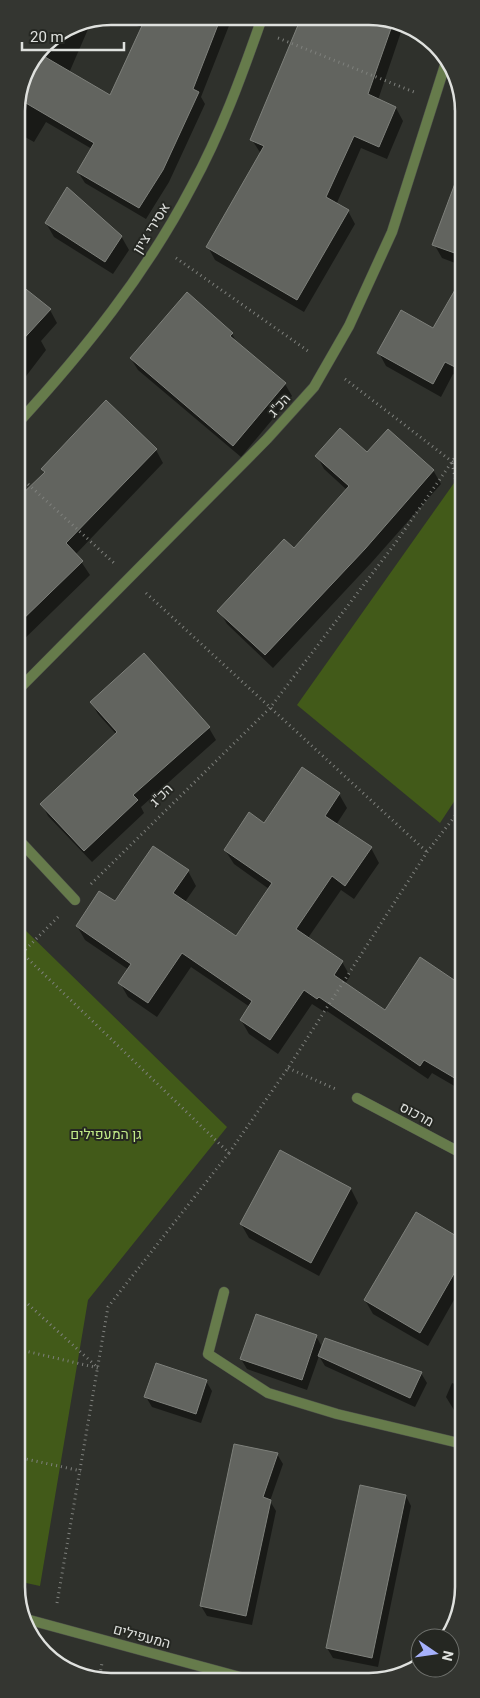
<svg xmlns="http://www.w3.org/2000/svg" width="480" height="1698" viewBox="0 0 480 1698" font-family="Roboto,Heebo,sans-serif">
<rect width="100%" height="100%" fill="#2f312c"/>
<g fill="#425a19">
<polygon points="459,476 463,479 463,788 440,823 297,705"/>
<polygon points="22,927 227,1127 88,1300 40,1586 17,1581 17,932"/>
</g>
<g fill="#0007">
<polygon points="111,16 232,18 201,97 205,104 169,182 146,219 85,183 78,172 92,149 46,122 34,142 16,132 16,105 44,44 75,23 92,20 69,73 110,97 142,28"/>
<polygon points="302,18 393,19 403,26 378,100 396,108 403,121 387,159 361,148 336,205 348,211 355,224 304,312 215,260 208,247 261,154 252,140"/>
<polygon points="463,205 463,266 442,258 434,244"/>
<polygon points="46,223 121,236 129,250 113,274 54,237"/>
<polygon points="463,278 463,380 453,374 441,397 386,366 379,353 434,330"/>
<polygon points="18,285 50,310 57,323 41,341 46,350 17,388"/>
<polygon points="232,334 238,345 285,384 292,396 241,457 138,370 131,359"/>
<polygon points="156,450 163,463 76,554 90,575 17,646 17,501 46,473 43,469"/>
<polygon points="367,454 433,470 441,484 372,562 273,668 227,624 219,611 294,550 347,490 324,469 317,456"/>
<polygon points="91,702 209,728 216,740 141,807 144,813 92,862 48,816 42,804 116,734 98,714"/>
<polygon points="339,794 347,808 336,825 371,848 379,863 354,899 341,890 308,938 342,962 350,976 345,984 385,1012 420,959 463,988 463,1091 432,1073 428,1079 327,1011 326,1013 312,1004 278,1054 249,1034 241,1020 250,1007 191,967 157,1017 128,997 120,983 129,970 85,940 77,926 188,871 196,886 185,902 236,937 269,889 234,864 225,850 265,824"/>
<polygon points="463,825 463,840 458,832"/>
<polygon points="281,1152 351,1189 358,1203 319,1276 249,1238 241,1224"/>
<polygon points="416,1214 463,1242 463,1284 428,1346 373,1314 365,1300"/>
<polygon points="316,1336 322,1347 421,1373 427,1383 415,1407 325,1366 319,1356 307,1390 247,1369 241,1359"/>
<polygon points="206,1381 212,1391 201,1423 152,1407 146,1397"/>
<polygon points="452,1383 463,1387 463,1415 454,1410 446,1397"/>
<polygon points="277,1454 283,1464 270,1501 276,1511 252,1625 207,1616 201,1606"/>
<polygon points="406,1496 411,1506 378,1667 333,1658 327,1648"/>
</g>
<g fill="#62645f" stroke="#7e807b">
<polygon points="146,17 221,17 193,89 199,92 163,170 139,208 77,172 94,143 19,99 40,54 110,95"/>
<polygon points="301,18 394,20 368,94 396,107 379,147 354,136 326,197 349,210 297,300 206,247 264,146 250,140"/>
<polygon points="460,170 463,171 463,256 432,245"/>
<polygon points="67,187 122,236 105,262 45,223"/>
<polygon points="463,276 463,371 445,362 433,384 377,353 401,310 433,328"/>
<polygon points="17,282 51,309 17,346"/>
<polygon points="187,292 233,333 230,336 286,383 233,446 130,358"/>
<polygon points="106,400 157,449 66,543 83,561 17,625 17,499 45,472 41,469"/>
<polygon points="340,428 367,452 388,429 434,470 365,549 265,655 217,611 284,539 294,548 349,486 315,456"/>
<polygon points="144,653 210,727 133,795 138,800 84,851 40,804 117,732 90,702"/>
<polygon points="302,767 340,793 325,816 372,847 345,886 332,876 296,929 343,961 334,975 385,1010 420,957 463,986 463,1083 424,1060 420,1066 319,997 317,999 304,990 270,1040 240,1020 252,1001 182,953 148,1003 118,983 131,964 76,926 99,891 115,901 153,846 189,870 173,893 236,936 272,883 224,850 249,812 264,823"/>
<polygon points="280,1150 351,1188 311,1263 240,1224"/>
<polygon points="416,1212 463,1240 463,1258 420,1333 364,1300"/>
<polygon points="256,1314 317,1335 302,1380 240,1359"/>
<polygon points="325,1338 422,1372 410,1398 318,1356"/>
<polygon points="156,1363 207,1380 196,1414 144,1397"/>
<polygon points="234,1444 278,1453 263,1497 271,1500 246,1616 200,1606"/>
<polygon points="360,1485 406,1495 372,1658 326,1648"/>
</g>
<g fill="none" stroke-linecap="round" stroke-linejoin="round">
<defs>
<polyline id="lane" points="224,1292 208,1354 268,1393 337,1414 463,1444"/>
<g id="street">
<path d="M 17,424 C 84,351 146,274 192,186 C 221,133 242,75 262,18"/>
<polyline points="17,691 267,439 314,387 349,326 392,232 446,62"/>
<polyline points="17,838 75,900"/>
<polyline points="357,1098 463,1154"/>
<polyline points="26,1619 251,1680"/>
</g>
</defs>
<use href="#lane" stroke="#4b4d48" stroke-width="11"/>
<use href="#street" stroke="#4b4d48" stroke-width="11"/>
<g stroke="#7f817d" stroke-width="3" stroke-dasharray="1 4" stroke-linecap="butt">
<polyline points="278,38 414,92"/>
<polyline points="454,108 463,111"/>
<polyline points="176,258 308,351"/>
<polyline points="345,379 463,470"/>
<polyline points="452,463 463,514"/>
<polyline points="17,474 114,563"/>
<polyline points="146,593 427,852"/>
<polyline points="91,884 270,708 394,545 463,446"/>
<polyline points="22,953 60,915"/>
<polyline points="17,958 22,953 229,1153 288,1068 427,852 463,806"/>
<polyline points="288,1068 338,1090"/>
<polyline points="17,1135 23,1140 17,1147"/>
<polyline points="17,1294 98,1368 17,1349"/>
<polyline points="17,1457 81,1471"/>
<polyline points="57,1603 108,1307 229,1153"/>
<polyline points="99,1680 102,1663"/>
</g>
<use href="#lane" stroke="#667b4b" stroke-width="10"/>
<use href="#street" stroke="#667b4b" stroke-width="10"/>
</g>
<g text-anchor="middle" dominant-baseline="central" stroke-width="4" stroke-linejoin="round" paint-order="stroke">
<g font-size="14" fill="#dfe1de" stroke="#252722">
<text transform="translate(151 228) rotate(-58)">אסירי ציון</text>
<text transform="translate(279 405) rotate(-48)">הכ"ג</text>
<text transform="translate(161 795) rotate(-45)">הכ"ג</text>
<text transform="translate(417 1114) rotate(28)">מרכוס</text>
<text transform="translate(142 1636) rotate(15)">המעפילים</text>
</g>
<g font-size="14" fill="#c1eb88" stroke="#252722">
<text x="106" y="1134">גן המעפילים</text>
</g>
</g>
<path d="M0 0H480V1698H0ZM111 25H369A86 86 0 0 1 455 111V1587A86 86 0 0 1 369 1673H111A86 86 0 0 1 25 1587V111A86 86 0 0 1 111 25Z" fill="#343631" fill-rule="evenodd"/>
<path fill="none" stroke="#dfe1de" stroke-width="2.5" d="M111 25H369A86 86 0 0 1 455 111V1587A86 86 0 0 1 369 1673H111A86 86 0 0 1 25 1587V111A86 86 0 0 1 111 25Z"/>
<g transform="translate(435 1653) rotate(103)"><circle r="24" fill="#252722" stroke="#6f716d"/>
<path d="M0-4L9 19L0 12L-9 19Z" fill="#a6b1fc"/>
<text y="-8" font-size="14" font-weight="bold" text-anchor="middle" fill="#dfe1de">N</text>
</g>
<path d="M22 42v8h102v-8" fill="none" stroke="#dfe1de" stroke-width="2.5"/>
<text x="30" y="42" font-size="15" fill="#dfe1de" stroke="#252722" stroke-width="4" paint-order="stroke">20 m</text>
</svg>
